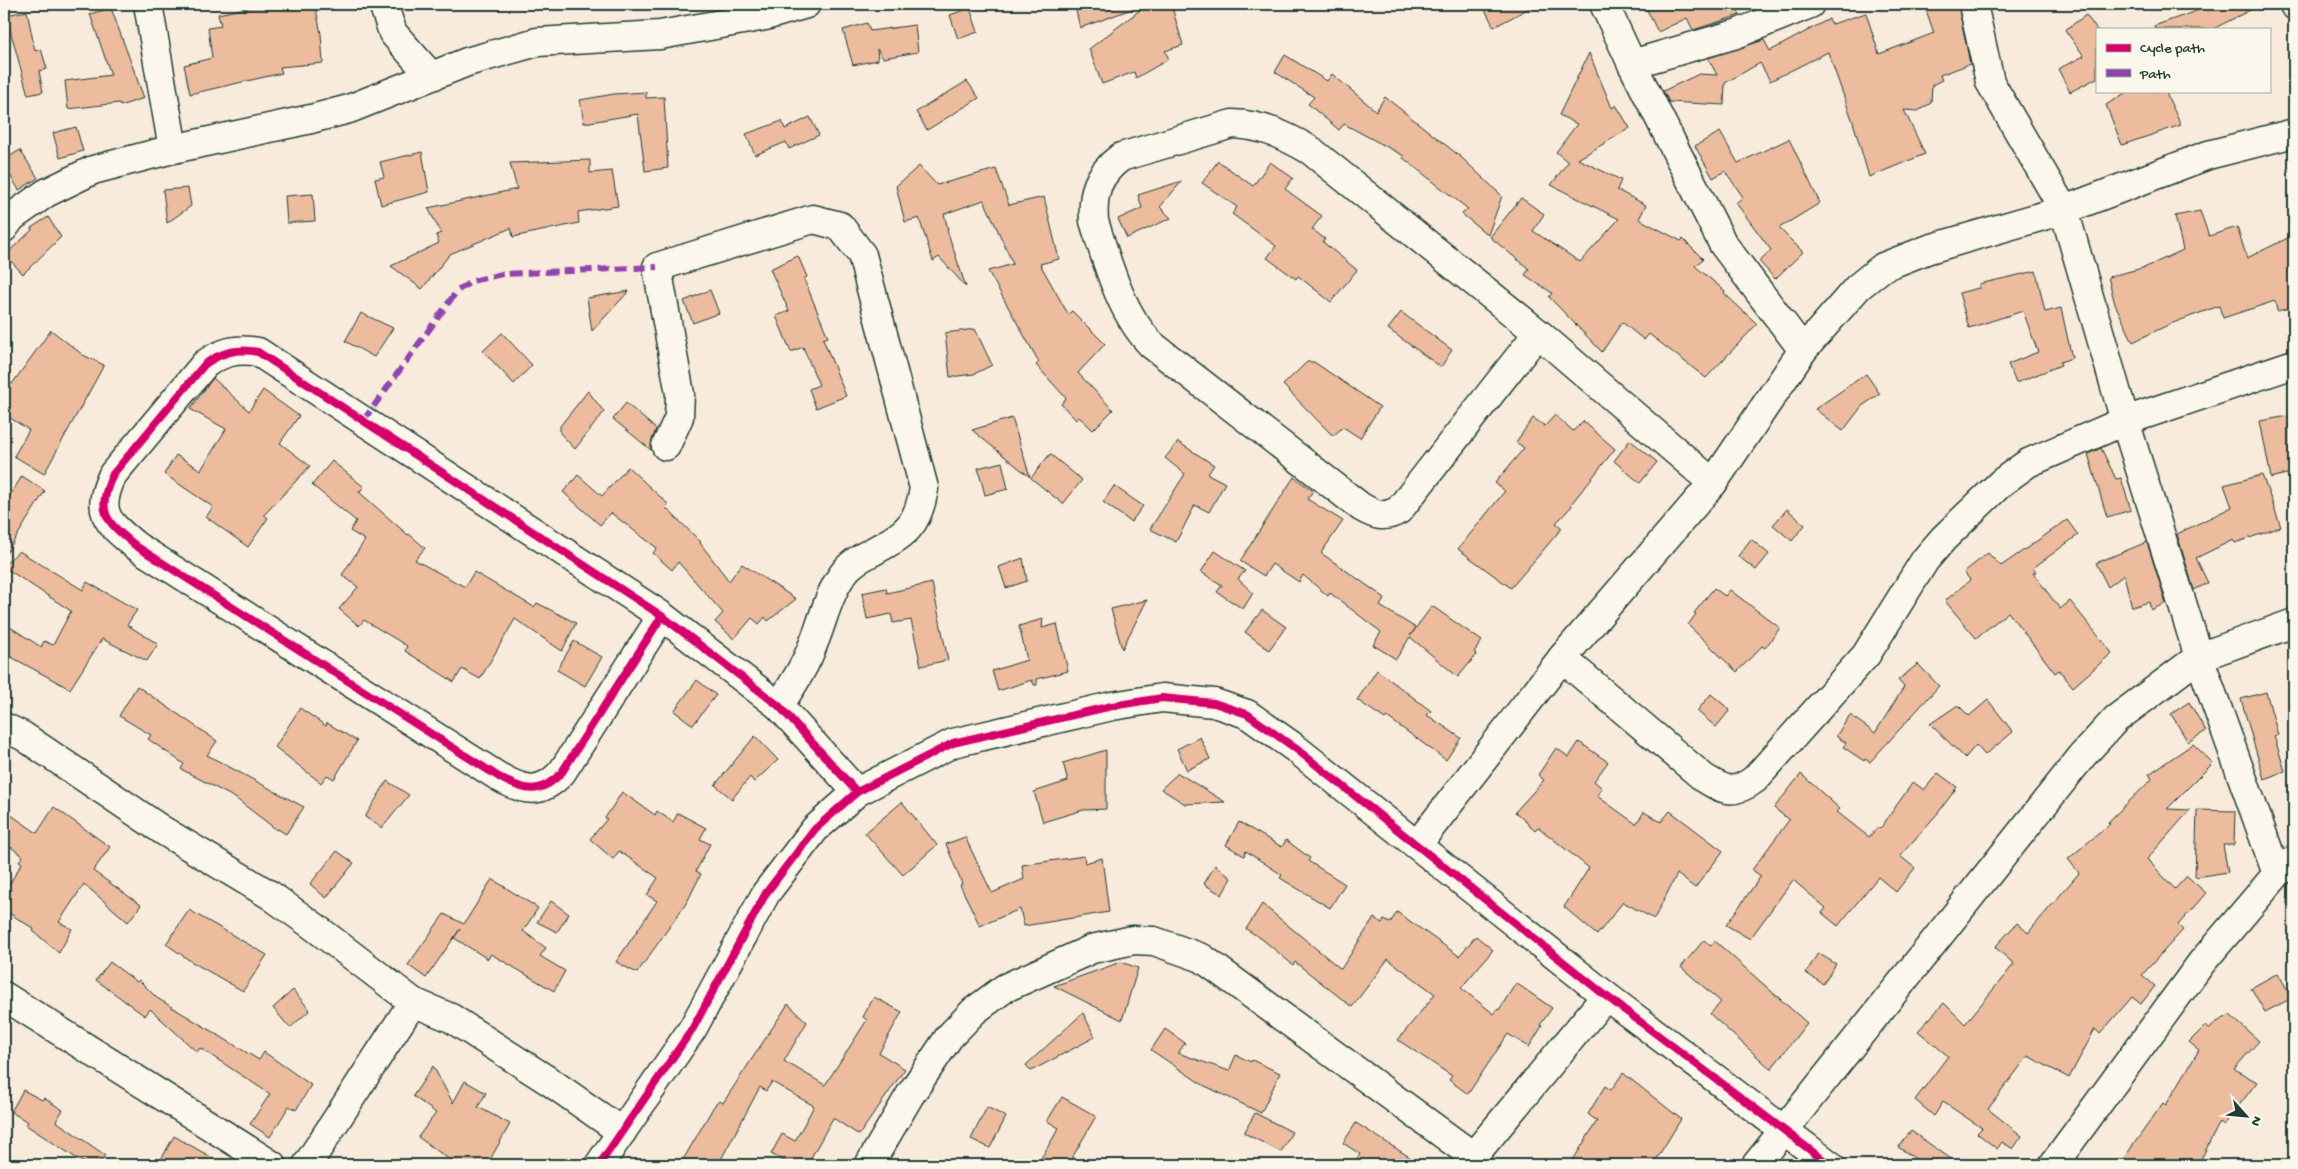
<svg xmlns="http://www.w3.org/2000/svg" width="2298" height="1169" viewBox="0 0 2298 1169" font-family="'Gochi Hand',sans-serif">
<rect width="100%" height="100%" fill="#f8ebdc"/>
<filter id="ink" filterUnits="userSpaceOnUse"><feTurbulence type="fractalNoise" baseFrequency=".02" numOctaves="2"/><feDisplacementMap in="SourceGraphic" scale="10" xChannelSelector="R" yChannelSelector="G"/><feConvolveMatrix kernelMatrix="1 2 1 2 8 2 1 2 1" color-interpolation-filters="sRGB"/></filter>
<g filter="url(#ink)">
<g fill="#edbb9e" stroke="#1f3d34">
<polygon points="265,4 315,4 321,34 323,63 280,67 282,73 190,94 184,65 212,58 208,28 221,26 218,14"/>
<polygon points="1087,4 1140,4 1140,6 1080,28 1075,6"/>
<polygon points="1148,4 1171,4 1183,45 1165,51 1169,59 1136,78 1134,72 1102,84 1089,49"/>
<polygon points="1482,4 1537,4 1494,27"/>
<polygon points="1644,4 1735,4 1740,15 1693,30 1687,18 1658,32"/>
<polygon points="1924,4 1958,4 1970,64 1940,75 1942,80 1932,85 1931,103 1918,111 1904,110 1925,154 1869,177 1853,122 1828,52 1770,81 1760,63 1725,83 1724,105 1669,102 1663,91 1699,74 1717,75 1708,58 1764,40 1770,51 1829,19 1832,24 1866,13 1879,54 1934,33"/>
<polygon points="2196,4 2262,4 2213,29 2155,29 2154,26 2199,10"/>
<polygon points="111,8 144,98 120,106 119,103 68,109 65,81 111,75 90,14"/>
<polygon points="970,8 978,32 958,39 950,15"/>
<polygon points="27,11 35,51 41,49 47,69 39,71 43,92 28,95 6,15"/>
<polygon points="2086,15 2097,30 2097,78 2070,92 2058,69 2084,56 2065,30"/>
<polygon points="867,23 870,31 915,25 918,52 883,58 877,49 878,60 853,65 843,30"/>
<polygon points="1589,53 1612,108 1616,105 1630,128 1578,159 1621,180 1617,190 1646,205 1639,219 1681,241 1683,239 1703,259 1695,266 1725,291 1724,293 1757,324 1706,378 1649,334 1644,340 1622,322 1602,352 1549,297 1552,293 1525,275 1529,269 1490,237 1521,198 1544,214 1533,231 1580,262 1619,219 1551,185 1568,162 1556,152 1577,124 1559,115"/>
<polygon points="1285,55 1327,81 1332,74 1376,111 1385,97 1461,157 1502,196 1488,235 1462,214 1468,209 1403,158 1404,156 1344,124 1339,130 1308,104 1314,97 1275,72"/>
<polygon points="967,81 979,98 927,130 916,112"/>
<polygon points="2128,91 2165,91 2181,125 2122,145 2106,105"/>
<polygon points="646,92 646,98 664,97 668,168 645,171 638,114 584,123 580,100 614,94"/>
<polygon points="810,117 819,135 789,149 786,142 755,155 746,134 782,121 785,129"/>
<polygon points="76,127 83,151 60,158 53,133"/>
<polygon points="1720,132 1738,163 1789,139 1820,203 1779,228 1803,252 1775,279 1759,261 1771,250 1736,203 1743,197 1725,171 1713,178 1695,146"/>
<polygon points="20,150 38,178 19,190 4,165 4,160"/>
<polygon points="422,152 429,192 381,205 375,179 384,177 380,162"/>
<polygon points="590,160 590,173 612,171 618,206 578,212 579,223 513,237 511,228 450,254 422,289 391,266 439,243 436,235 441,233 428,208 517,189 510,163"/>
<polygon points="1218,161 1253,186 1270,162 1293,178 1285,189 1322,216 1312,229 1325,239 1323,242 1357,270 1331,302 1298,276 1296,279 1267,258 1276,246 1232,214 1237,207 1202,183"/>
<polygon points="919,166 937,185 996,169 1009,205 1044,197 1059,259 1040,264 1068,314 1072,311 1105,344 1078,373 1113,410 1093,430 1079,417 1076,420 1061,404 1066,398 1036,365 1039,362 988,271 1013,264 984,200 944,214 948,229 947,230 966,287 939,257 933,261 919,218 905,222 896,186"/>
<polygon points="1182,181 1160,207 1171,218 1127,238 1118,219 1142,208 1138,195"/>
<polygon points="188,188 191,206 167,223 163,190"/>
<polygon points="313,194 315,221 287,223 285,196"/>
<polygon points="2200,211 2209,236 2237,227 2247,258 2294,235 2294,307 2277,311 2275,301 2223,318 2219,306 2170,324 2133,342 2115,304 2108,277 2146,267 2183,250 2175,216"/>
<polygon points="48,217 61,237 23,274 5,255 32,230 31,228"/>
<polygon points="798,256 807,277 804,279 828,337 823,339 846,396 816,408 809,389 819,385 803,347 791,352 776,316 789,311 770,269"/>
<polygon points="2036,271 2045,312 2061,308 2072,358 2060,362 2061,365 2016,383 2008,364 2038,352 2023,311 1969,328 1959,293 1979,288 1979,284"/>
<polygon points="710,290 719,313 693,323 684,301"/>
<polygon points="629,291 592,331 587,298"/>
<polygon points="1401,312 1452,350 1441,367 1388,329"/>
<polygon points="361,313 393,328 374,357 345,341"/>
<polygon points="975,329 992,365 974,374 950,377 945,333"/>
<polygon points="51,330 83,355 104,365 44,474 14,456 29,430 4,414 4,379 12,384"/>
<polygon points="502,333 532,365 514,384 483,351"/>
<polygon points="1307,362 1314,362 1380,407 1360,438 1343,427 1333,436 1283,385"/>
<polygon points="1866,374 1880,394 1862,406 1843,431 1815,409"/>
<polygon points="213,378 249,411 263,390 299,416 280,443 310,466 264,515 268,518 248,547 206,517 213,507 164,474 176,455 201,470 226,429 190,409"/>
<polygon points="588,391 604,412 575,449 560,433 560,426"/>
<polygon points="626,403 656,429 652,440 651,450 613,419"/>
<polygon points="1555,415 1573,431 1583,421 1615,449 1571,504 1572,506 1556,523 1562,528 1511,588 1458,549 1505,491 1495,483 1524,448 1516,442 1533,418 1545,426"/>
<polygon points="2294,415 2294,472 2271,478 2260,421"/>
<polygon points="1012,418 1030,477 972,430"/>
<polygon points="1630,440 1657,462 1640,483 1614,461"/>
<polygon points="1178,442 1214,465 1208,474 1225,483 1209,512 1195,505 1176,542 1150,529 1185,474 1165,458"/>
<polygon points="2101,448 2116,479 2121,478 2131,510 2107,517 2088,454"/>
<polygon points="1050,454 1082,480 1063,504 1031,478"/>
<polygon points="332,461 364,487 359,492 408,535 409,534 425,548 415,560 465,587 474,572 534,607 537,603 576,623 562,651 515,619 480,679 462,669 454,682 405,651 407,646 364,620 359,626 339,609 358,587 342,575 365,540 350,531 356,521 312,485"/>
<polygon points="1002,462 1008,489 985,495 978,468"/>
<polygon points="628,467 668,504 665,507 701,542 700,543 729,581 742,564 796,599 768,621 765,617 759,624 752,618 734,639 715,622 723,613 678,562 672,570 653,553 657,548 611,513 600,525 563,492 578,475 602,496"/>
<polygon points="2262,475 2281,527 2235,543 2233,540 2196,558 2208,583 2194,590 2177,534 2232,507 2224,485"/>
<polygon points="22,476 45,491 4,557 4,505"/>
<polygon points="1294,477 1313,491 1307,499 1343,521 1321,553 1385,598 1380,606 1416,628 1410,636 1432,606 1482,641 1474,652 1477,654 1458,677 1410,637 1396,659 1373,645 1381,632 1330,593 1328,596 1303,575 1299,582 1272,564 1264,576 1240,561"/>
<polygon points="1114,486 1143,506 1131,522 1103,502"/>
<polygon points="1787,509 1805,525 1792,541 1773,525"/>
<polygon points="2067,520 2078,535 2033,568 2036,572 2033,573 2060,609 2070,601 2112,653 2073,687 2059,670 2055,673 2008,612 1976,638 1945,601 1970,580 1964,572 1988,553 2001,566"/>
<polygon points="1751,539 1769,554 1756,570 1738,556"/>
<polygon points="2147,542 2166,603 2151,610 2149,602 2132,607 2124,575 2108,587 2096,563"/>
<polygon points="19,551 83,590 87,582 137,610 127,625 158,644 147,661 102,639 70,689 4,653 4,623 41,647 44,641 53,645 71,611 4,567 4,565"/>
<polygon points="1215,551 1245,571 1238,579 1253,593 1243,609 1217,592 1222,585 1201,572"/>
<polygon points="1023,558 1027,581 1006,588 999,567"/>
<polygon points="932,583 948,660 921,666 911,620 893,623 891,614 867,619 862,593 886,588 887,593"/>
<polygon points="1714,588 1725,596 1730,590 1780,628 1765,648 1762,646 1737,672 1688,625 1696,614 1694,613"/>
<polygon points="1147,600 1122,649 1111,609"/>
<polygon points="1262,610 1286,627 1269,650 1245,632"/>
<polygon points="1043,619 1042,628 1057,624 1068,671 1037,679 1037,685 1034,685 1032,680 998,691 992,671 1027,660 1019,626"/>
<polygon points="574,641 602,657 585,686 557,670"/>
<polygon points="1918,664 1939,686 1870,762 1865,759 1864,761 1843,747 1846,743 1836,736 1850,715 1875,733 1904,687 1898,680"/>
<polygon points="1377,670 1431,711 1427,715 1461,738 1446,760 1387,717 1385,719 1357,700"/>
<polygon points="697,680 716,695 693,725 674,711"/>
<polygon points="137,686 217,741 207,755 304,807 286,834 278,829 277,830 235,798 181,769 184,764 148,739 151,735 119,716"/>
<polygon points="2266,692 2278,735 2274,736 2285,771 2264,779 2241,699"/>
<polygon points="1711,694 1730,710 1716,727 1697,711"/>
<polygon points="1988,700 2013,732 1985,755 1976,745 1965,758 1930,724 1958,705 1969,716"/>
<polygon points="2189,702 2206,731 2188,742 2171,714"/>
<polygon points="300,708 326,726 327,723 357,741 334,779 327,775 321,783 275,747"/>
<polygon points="755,736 778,760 754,782 750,777 732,799 715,785"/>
<polygon points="1200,737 1210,759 1187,770 1177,749"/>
<polygon points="1579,742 1608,762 1594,781 1602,788 1597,796 1636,824 1644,812 1661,822 1670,811 1723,851 1695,888 1677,874 1654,919 1623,902 1597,935 1564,907 1589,868 1538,827 1535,830 1515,812 1544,780 1538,775 1556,748 1569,757"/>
<polygon points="2193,744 2213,763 2167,809 2190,810 2147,859 2175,889 2187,876 2206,893 2178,925 2183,930 2142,975 2155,986 2141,1004 2132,997 2100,1034 2095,1029 2069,1078 2028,1056 1988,1109 2022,1136 2013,1149 2002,1142 1997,1149 1977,1133 1982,1128 1943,1102 1934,1116 1915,1100 1948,1056 1918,1031 1944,1003 1965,1024 2014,964 1995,947 2017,923 2028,933 2079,873 2068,859 2110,824 2108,822 2152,779 2149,774"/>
<polygon points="1106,750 1106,809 1083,810 1043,822 1034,792 1068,781 1063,763"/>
<polygon points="1178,773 1225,802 1185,804 1161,789"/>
<polygon points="1938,773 1957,787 1938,813 1900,856 1915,868 1896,892 1878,877 1838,926 1822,913 1826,908 1793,880 1750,939 1726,925 1761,876 1752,870 1789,820 1774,808 1801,774 1840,809 1837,812 1869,837 1878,827 1880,829 1913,782 1924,790"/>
<polygon points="387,781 409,795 382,828 365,817"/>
<polygon points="622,792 655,815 657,811 673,822 678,813 706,828 700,839 710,844 696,871 701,874 687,902 637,973 616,962 657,901 647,895 658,878 619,851 613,859 590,839 607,819 605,818"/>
<polygon points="902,802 937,845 903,875 865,833"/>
<polygon points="54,807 110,847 93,871 141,905 128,922 84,884 59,922 72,929 59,953 33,931 34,929 4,910 4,893 22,863 19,861 23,856 4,842 4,810 37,833"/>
<polygon points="2197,810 2235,811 2234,845 2223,845 2228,872 2195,877"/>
<polygon points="1239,822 1282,847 1286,840 1310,858 1308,861 1345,884 1330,908 1280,878 1282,875 1246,851 1244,856 1226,845"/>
<polygon points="965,837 992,893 1024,879 1022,865 1084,856 1085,863 1102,858 1109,912 1024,926 1020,909 980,926 960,885 962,884 946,844"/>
<polygon points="337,851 354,863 326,898 310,884"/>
<polygon points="1215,865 1231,878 1222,895 1204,884"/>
<polygon points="492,879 538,908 523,931 546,948 540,956 565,971 554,991 491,954 488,959 454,938 460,929 426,978 408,965 444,914 464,924"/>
<polygon points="551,901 569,914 557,932 537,922"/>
<polygon points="1262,904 1341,969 1374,918 1382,923 1384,920 1390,923 1397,912 1459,956 1476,936 1493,950 1461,988 1494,1014 1498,1009 1499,1010 1516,983 1552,1008 1540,1025 1542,1026 1529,1047 1508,1034 1468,1094 1449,1080 1452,1076 1398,1040 1435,994 1388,959 1352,1007 1295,962 1293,965 1262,939 1246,929"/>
<polygon points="189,910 267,955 243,991 192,962 166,944"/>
<polygon points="1704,940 1711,946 1715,941 1807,1023 1771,1069 1710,1014 1721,1002 1681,967"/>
<polygon points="1818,953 1836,964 1823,984 1806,973"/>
<polygon points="110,962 137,982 139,980 157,998 259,1060 264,1052 311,1085 296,1110 289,1106 270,1137 250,1124 270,1094 200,1048 197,1052 150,1009 145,1016 96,980"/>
<polygon points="1121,962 1138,968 1122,1020 1054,986"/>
<polygon points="2278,973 2292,998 2265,1012 2251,988"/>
<polygon points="293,990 310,1010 290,1028 273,1008"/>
<polygon points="874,997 902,1012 879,1053 905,1069 859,1135 833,1118 807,1165 792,1165 771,1154 782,1134 795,1141 814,1106 772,1082 766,1091 760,1087 718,1165 680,1165 714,1106 719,1101 723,1103 788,1004 807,1022 784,1061 825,1085 867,1020 863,1017"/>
<polygon points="1083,1013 1095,1037 1031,1071 1026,1065"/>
<polygon points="2230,1015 2259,1041 2234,1069 2257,1082 2224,1125 2220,1122 2198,1165 2119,1165 2163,1103 2166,1105 2199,1050 2189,1042 2205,1026 2209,1030 2215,1023"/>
<polygon points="1165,1029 1185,1043 1178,1053 1229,1071 1236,1055 1251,1062 1252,1060 1280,1073 1261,1113 1203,1085 1151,1050"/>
<polygon points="433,1066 453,1103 465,1081 486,1093 478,1107 510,1124 487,1165 457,1165 418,1137 436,1113 413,1096"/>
<polygon points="1623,1073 1681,1119 1653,1165 1570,1165 1597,1121 1588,1114 1605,1086 1611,1090"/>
<polygon points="23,1090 42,1100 44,1098 63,1110 56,1121 105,1155 98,1165 87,1165 26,1125 28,1122 11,1112"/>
<polygon points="1062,1097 1096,1116 1068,1165 1037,1165 1059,1128 1047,1121"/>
<polygon points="987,1107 1006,1117 990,1148 971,1139"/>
<polygon points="1255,1113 1292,1132 1281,1152 1244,1133"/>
<polygon points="1356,1123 1422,1165 1353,1165 1360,1154 1343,1143"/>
<polygon points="1911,1131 1960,1165 1925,1165 1898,1147"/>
<polygon points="174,1136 225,1165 158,1165"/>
</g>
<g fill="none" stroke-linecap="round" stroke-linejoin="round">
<defs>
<g id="minor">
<polyline points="148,4 173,149"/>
<polyline points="383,4 393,33 431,76"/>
<polyline points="1604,4 1632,64 1723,244 1803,350"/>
<polyline points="1973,4 1990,82 2064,210 2125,421 2199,657 2277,874"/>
<polyline points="2294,4 2294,5"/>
<polyline points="1632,64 1736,34 1810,4"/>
<polyline points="4,228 12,217 46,193 93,170 173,149 311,119 349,109 467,62 537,42 660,35 765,16 806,4"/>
<path d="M 1538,333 L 1399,510 C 1384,519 1375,515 1361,507 L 1152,345 C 1121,314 1107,262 1094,221 C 1092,193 1097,175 1121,157 L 1232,124 C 1262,125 1284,135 1310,150 L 1538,333 L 1713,483"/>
<path d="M 666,446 L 679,417 L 680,394 L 657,267 L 813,219 L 840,226 L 862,255 L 924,488 C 918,527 905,534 872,552 C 864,556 853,562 847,569 C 829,590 824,618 814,642 C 806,665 792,686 779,706"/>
<path d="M 662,616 L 562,772 C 541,795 525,792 499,777 L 136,546 C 106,521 95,513 113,474 L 205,364 C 222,352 237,348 258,352 L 662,616 L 779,706 L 857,792"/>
<path d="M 1562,658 L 1704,778 C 1725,791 1734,795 1755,779 L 1866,655 L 1925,560 L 1944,538 L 2002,482 L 2028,463 L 2125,421 L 2294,364"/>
<polyline points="4,727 23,736 162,830 270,895 312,925 413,1002 451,1018 552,1083 622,1132"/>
<polyline points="1417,845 1562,658 1713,483 1803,350 1858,287 1883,267 1929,249 2064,210 2208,155 2294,133"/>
<polyline points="4,996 272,1165"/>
<polyline points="307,1165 413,1002"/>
<polyline points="599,1165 693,1028 766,893 815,829 857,792 953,743 1112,706 1162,698 1214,703 1247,714 1295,748 1606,996 1830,1165"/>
<polyline points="869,1165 910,1095 949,1037 974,1011 1005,988 1092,949 1133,940 1154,941 1202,958 1473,1156"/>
<polyline points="1466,1165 1606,996"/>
<polyline points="1756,1165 2083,755 2116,719 2199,657 2294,623"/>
<polyline points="2053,1165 2202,962 2277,874 2294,860"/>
</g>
</defs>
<use href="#minor" stroke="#1f3d34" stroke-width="31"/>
<use href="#minor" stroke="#fbf7ec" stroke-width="28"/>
<polyline stroke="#8e44ad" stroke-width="6" stroke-dasharray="12 6" stroke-linecap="butt" points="363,421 457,291 472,281 502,274 657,267"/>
<defs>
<g id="cycleway">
<path d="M 662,616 L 562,772 C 541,795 525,792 499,777 L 136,546 C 106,521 95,513 113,474 L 205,364 C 222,352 237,348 258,352 L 662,616 L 779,706 L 857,792"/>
<polyline points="599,1165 693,1028 766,893 815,829 857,792 953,743 1112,706 1162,698 1214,703 1247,714 1295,748 1606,996 1830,1165"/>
</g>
</defs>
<use href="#cycleway" stroke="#fbf7ec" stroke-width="11"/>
<use href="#cycleway" stroke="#d6006c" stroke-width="8"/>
</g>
</g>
<rect width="2298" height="1169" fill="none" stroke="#fbf7ec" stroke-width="20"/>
<rect x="10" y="10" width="2278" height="1149" fill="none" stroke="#1f3d34" stroke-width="2" filter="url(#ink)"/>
<rect x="2096" y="28" width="175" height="65" fill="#fbf7ec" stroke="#a3ada2"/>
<rect x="2106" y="44" width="25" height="8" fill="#d6006c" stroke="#a3ada2"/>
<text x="2140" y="52" font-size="15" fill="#1f3d34">Cycle path</text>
<rect x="2106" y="69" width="25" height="8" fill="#8e44ad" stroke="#a3ada2"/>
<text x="2140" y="78" font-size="15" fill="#1f3d34">Path</text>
<g transform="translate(2246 1116) rotate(117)" stroke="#fbf7ec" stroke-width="4" paint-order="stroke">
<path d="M0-4L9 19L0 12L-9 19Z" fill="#1f3d34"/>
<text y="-8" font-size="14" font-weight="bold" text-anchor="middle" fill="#1f3d34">N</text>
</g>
</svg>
